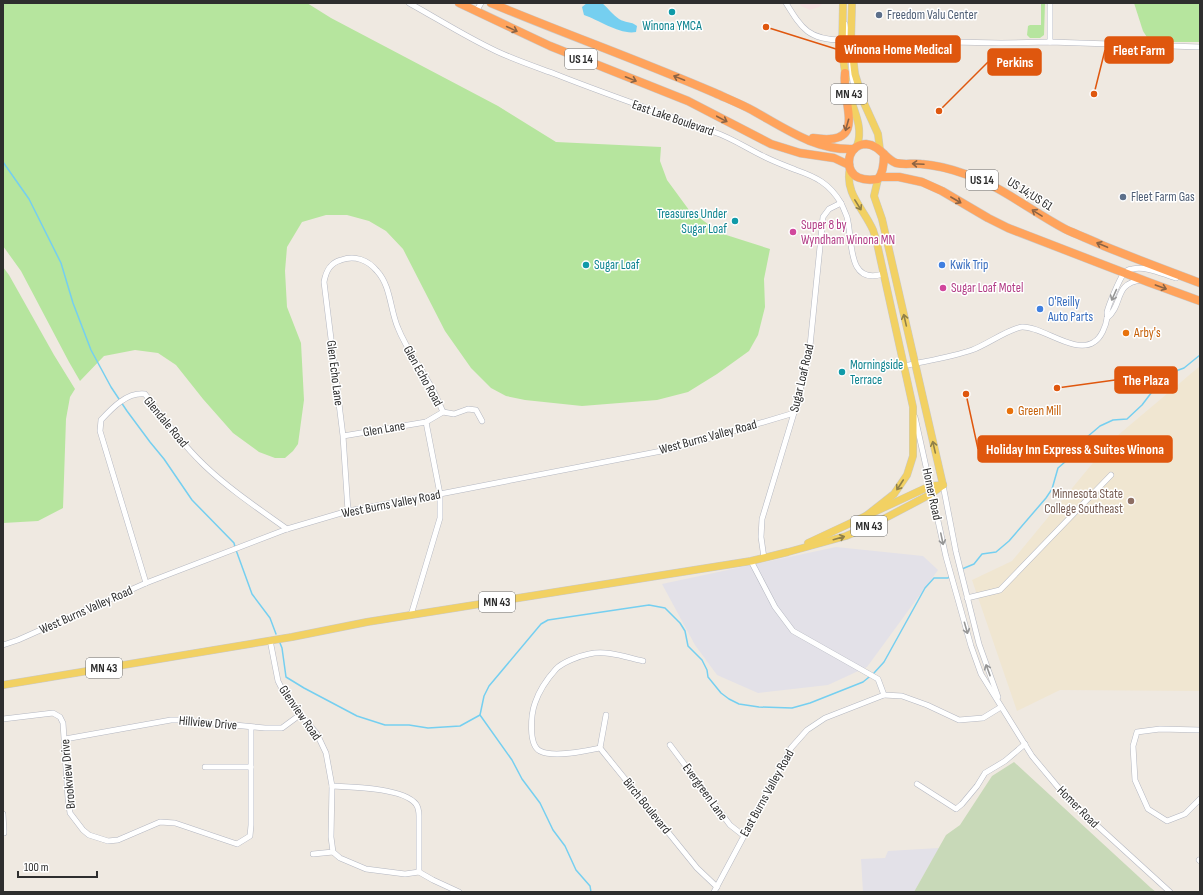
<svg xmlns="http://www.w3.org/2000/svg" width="1203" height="895" viewBox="0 0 1203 895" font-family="'Sofia Sans Condensed',sans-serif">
<rect width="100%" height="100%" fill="#efe9e1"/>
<g fill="#e3e1e8">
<polygon points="836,547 923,556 938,570 867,667 828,685 758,693 717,675 695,645 662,584"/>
<polygon points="939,848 914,892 863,892 861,859 885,858 888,851"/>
</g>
<polygon fill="#f0e6d1" points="1200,366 1200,691 1060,690 1017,711 972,580 1012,561 1111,441"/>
<polygon fill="#f5dfe0" points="799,3 823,3 819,7 810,10 801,6"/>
<g fill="#b6e59e">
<polygon points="3,3 307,3 331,18 498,106 556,142 661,147 660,161 667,180 689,210 720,233 770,249 764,279 765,307 758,335 749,351 717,374 688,392 657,400 582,406 525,400 506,396 491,388 471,368 445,331 403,249 386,231 369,221 347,215 326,215 302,222 287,247 285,271 287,307 301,343 304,400 298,444 293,451 285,458 275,458 259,452 233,433 203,399 176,365 158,353 135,350 104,356 80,381 69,362 21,271 3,246"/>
<polygon points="1041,3 1045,3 1044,35 1040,38 1030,38 1027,35 1028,26 1030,25 1041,25"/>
<polygon points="1134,3 1200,3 1200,42 1150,42 1143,31"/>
<polygon points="3,267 9,275 54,355 75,389 70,397 66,419 63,508 38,521 3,523"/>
</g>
<polygon fill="#c8d9b8" points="1014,762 1151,888 1156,892 914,892 946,835 960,825 992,776"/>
<path fill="#75cff0" d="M 587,3 L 602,3 C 608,8 613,15 619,19 C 625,23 631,21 637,26 L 636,32 C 620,35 599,20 584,15 L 582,7 Z"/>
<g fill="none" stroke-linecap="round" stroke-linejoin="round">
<g stroke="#75cff0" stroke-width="1.5">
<polyline points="3,162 29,199 61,263 73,303 91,350 111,387 127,411 150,442 164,459 192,500 234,543 235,547"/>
<polyline points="236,550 252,594 270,618 276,634"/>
<polyline points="962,569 974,564 982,554 996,552 1009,541 1046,498 1052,489 1058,468 1073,455 1080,443 1100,426 1113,420 1127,419 1142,405 1161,380 1173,372 1184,368 1200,355"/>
<polyline points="280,643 282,648 286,677 304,688 357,716 385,725 409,725 428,728 460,726 480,715"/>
<polyline points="591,892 590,886 576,870 565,846 553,830 540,803 522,779 512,760 480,715 484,696 489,686 541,624 548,620 649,605 665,608 680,623 685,631 688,646 702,660 707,670 708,677 721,693 729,699 739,704 759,707 792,708 810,703 863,682 874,673 884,662 925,588 934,578 948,578 950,576"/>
</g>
<defs>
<g id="minor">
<path d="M 409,3 C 438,19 466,37 496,51 C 515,60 536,67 555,74 C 608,95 661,113 714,132 C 732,138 748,149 765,157 C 775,162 786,166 796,170 C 816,177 829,183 841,203 C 843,207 845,212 847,217 C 853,238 846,286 883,274"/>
<path d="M 786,3 C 802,29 809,40 842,40 C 859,55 844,85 863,102"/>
<polyline points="476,12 481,3"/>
<polyline points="845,24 846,32 851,40 1001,43 1050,42 1200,47"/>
<polyline points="1050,42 1050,3"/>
<path d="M 1107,318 C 1124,304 1113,284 1141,280"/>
<path d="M 904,366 C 926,361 952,357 972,350 C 986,345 1010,328 1022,327 C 1042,326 1075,355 1094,342 C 1101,338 1106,326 1107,318 C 1108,317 1107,314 1107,312 C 1109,304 1119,280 1124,273 C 1126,271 1129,269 1132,269 C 1147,266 1162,274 1176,278"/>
<polyline points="443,412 454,414 468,409 476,410 482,421"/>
<polyline points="915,417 946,557 971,646 981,674 1032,756 1067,798 1170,892"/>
<path d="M 343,436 L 426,422 L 443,412 C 440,405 437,398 434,392 C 423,370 407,351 398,328 C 390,310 391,286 377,271 C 368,260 355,255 341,260 C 330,263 326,271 324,282 L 343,436 L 348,511"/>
<polyline points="943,485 956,552 979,644 998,697"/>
<polyline points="764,558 761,537 762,519 794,413 809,356 823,217 829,209 841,203"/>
<polyline points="751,561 775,607 793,631 878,679 884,695 902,696 927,705 959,720 983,718 1001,707"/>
<path d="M 146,583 L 100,431 L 101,420 C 112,408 127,392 145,394 C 164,419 182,444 204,465 C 229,489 259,509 287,529"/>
<polyline points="967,598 1000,590 1111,475"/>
<polyline points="411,615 440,518 440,494 426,422"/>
<polyline points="270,640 278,681 286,697 317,734 326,753 332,786 331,837 333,852 340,858 366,869 405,874 419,872 433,880 459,892"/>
<polyline points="3,645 18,640 146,583 287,529 348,511 440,494 677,448 794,413"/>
<polyline points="606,715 600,748 697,868 717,887"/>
<polyline points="3,719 53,713 60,717 63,723 68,798 70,813 83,830 89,835 108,841 118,840 160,822 175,823 237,844 250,836 251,825 251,727"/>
<polyline points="1200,730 1160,729 1137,732 1133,746 1135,780 1148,809 1167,821 1185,814 1200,799"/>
<polyline points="65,739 171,720 182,720 265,728 282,728 301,714"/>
<polyline points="670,745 730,825 744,836"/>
<path d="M 600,748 C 586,751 554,758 540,751 C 528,745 531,714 535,703 C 539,691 547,679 556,669 C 563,662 579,656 589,654 C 607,650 625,657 643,661"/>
<polyline points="205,767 251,767"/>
<polyline points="917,784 956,809 962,804 977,786 985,773 1005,761 1025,744"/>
<path d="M 332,786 C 353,787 403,788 416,804 C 418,807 419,811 419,816 L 419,872"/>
<polyline points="3,814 4,833"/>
<polyline points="313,854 333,852"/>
<polyline points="1199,860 1200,861"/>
<polyline points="714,892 791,748 807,730 825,718 884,695"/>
</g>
<g id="major">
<polyline points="843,3 842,51 846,79"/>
<polyline points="852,3 851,40 855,74 864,103 878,134 880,150"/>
<path d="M 848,91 C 853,109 864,127 857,146"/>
<path d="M 850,168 C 844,193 864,209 873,230 C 875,236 877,242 878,248 L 913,407 L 913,456 L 907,475 L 894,494 L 866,516"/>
<polyline points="878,179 874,196 882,219 943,485"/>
<polyline points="808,543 930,486 943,485"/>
<polyline points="3,685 292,637 367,622 751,561 788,552 846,536 874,524 931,494 943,485"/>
</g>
<g id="highway">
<polyline points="459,3 550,46 688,101 771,144 800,153 834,158 849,165"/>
<path d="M 491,3 C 565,34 641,61 715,93 C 726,98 738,103 748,108 C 782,126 814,151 854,149"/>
<path d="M 813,138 C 870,147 841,104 845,73"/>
<path d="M 884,154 C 884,163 883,173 878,179 C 865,181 849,179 849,162 C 849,152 856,144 866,144 C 880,145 885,159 896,163 C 904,165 913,163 921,164 C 935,165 951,169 965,174 C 1001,186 1031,211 1065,229 C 1078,235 1091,240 1104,246 C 1136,259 1168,271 1200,283"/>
<polyline points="880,177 899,177 922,182 942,191 988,218 1008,228 1148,282 1200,301"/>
</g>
</defs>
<use href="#minor" stroke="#b4b7c1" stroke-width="6"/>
<use href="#major" stroke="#c9c9c9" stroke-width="8"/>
<use href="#highway" stroke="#c9c9c9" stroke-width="9"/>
<use href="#minor" stroke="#fff" stroke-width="5"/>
<use href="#major" stroke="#f2d163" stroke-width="7"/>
<use href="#highway" stroke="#ffa35c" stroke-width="8"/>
</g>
<defs><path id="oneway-shaft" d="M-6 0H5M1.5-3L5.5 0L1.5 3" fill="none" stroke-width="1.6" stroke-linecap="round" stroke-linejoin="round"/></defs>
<g stroke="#8c6343">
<use href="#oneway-shaft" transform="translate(512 29) rotate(25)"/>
<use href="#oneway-shaft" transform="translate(679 78) rotate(-158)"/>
<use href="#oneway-shaft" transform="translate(631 79) rotate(22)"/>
<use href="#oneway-shaft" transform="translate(722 119) rotate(28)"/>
<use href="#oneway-shaft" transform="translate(847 125) rotate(106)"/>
<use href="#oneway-shaft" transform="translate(918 164) rotate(-177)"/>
<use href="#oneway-shaft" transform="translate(956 200) rotate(30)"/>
<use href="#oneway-shaft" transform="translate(1037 213) rotate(-148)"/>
<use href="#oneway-shaft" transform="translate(1102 245) rotate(-157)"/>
<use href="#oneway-shaft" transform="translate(1161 287) rotate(20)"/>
</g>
<g stroke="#908048">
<use href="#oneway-shaft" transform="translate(858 205) rotate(58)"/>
<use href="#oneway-shaft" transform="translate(905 320) rotate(-103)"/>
<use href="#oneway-shaft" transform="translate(934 447) rotate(-103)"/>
<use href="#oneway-shaft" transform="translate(900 485) rotate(123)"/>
<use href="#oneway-shaft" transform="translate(839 538) rotate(-16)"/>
</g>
<g stroke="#969696">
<use href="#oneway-shaft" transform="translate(1114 295) rotate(114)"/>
<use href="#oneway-shaft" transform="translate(942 539) rotate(78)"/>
<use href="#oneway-shaft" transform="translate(966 628) rotate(74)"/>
<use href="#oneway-shaft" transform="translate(988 670) rotate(-110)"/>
</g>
<g fill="#0f9aa8" stroke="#fff" stroke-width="1.5">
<circle cx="672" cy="12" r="4"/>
<circle cx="735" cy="221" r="4"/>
<circle cx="586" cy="265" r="4"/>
<circle cx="842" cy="372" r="4"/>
</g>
<g fill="#5c6f8a" stroke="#fff" stroke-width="1.5">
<circle cx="879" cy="15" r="4"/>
<circle cx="1123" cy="197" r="4"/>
</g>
<g fill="#d1479c" stroke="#fff" stroke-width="1.5">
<circle cx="793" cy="232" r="4"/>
<circle cx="943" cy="288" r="4"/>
</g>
<g fill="#3f7fe0" stroke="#fff" stroke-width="1.5">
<circle cx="942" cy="265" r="4"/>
<circle cx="1040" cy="309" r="4"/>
</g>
<g fill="#e8710a" stroke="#fff" stroke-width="1.5">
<circle cx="1126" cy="333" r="4"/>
<circle cx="1010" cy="411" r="4"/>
</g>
<circle fill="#8d6e63" stroke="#fff" stroke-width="1.5" cx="1131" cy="501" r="4"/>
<g text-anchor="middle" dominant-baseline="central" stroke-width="3" stroke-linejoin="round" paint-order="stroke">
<g fill="#fff" stroke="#6d6d6d" stroke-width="1">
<rect x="565" y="49" width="32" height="20" rx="3"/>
<rect x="831" y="84" width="36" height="20" rx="3"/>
<rect x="966" y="170" width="32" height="20" rx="3"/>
<rect x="851" y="516" width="36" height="20" rx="3"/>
<rect x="479" y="592" width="36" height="20" rx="3"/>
<rect x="86" y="658" width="36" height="20" rx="3"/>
</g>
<g font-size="12" font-weight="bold" fill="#2e2e2e">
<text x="581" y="59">US 14</text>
<text x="849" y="94">MN 43</text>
<text x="982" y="180">US 14</text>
<text x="869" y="526">MN 43</text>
<text x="497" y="602">MN 43</text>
<text x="104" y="668">MN 43</text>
</g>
<g font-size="13" fill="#4e5e75" stroke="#fff" text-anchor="start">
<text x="887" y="15">Freedom Valu Center</text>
<text x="1131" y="197">Fleet Farm Gas</text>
</g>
<g font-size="13" fill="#0d838f" stroke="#fff" text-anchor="start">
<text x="672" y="26" text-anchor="middle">Winona YMCA</text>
<text x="727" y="214" text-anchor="end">Treasures Under<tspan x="727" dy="15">Sugar Loaf</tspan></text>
<text x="594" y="265">Sugar Loaf</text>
<text x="850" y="365">Morningside<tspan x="850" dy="15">Terrace</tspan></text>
</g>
<g font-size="13" fill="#2e2e2e" stroke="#fff">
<text transform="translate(673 118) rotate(19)">East Lake Boulevard</text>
<text transform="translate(1030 194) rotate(32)">US 14;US 61</text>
<text transform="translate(335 373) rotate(83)">Glen Echo Lane</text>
<text transform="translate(423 376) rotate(61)">Glen Echo Road</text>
<text transform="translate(802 378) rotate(-77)">Sugar Loaf Road</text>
<text transform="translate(166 422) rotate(50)">Glendale Road</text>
<text transform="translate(384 429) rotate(-10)">Glen Lane</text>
<text transform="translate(708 437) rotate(-15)">West Burns Valley Road</text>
<text transform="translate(932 494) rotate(78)">Homer Road</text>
<text transform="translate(391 504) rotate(-11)">West Burns Valley Road</text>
<text transform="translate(86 610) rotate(-24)">West Burns Valley Road</text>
<text transform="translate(300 713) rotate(55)">Glenview Road</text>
<text transform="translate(208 723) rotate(5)">Hillview Drive</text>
<text transform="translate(68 774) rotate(-95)">Brookview Drive</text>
<text transform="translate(705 792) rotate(54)">Evergreen Lane</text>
<text transform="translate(767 793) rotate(-61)">East Burns Valley Road</text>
<text transform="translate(647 806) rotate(51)">Birch Boulevard</text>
<text transform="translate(1078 807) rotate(45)">Homer Road</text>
</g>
<g font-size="13" fill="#b23c85" stroke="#fff" text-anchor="start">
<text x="801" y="225">Super 8 by<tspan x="801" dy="15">Wyndham Winona MN</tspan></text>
<text x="951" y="288">Sugar Loaf Motel</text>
</g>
<g font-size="13" fill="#366cbe" stroke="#fff" text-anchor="start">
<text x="950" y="265">Kwik Trip</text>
<text x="1048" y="302">O'Reilly<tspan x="1048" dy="15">Auto Parts</tspan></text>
</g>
<g font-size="13" fill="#c56008" stroke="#fff" text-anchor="start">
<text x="1134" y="333">Arby's</text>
<text x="1018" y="411">Green Mill</text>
</g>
<g font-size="13" fill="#785e54" stroke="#fff" text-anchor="end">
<text x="1123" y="494">Minnesota State<tspan x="1123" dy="15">College Southeast</tspan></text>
</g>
</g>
<path fill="none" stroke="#df570e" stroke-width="1.5" d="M766 27L836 49M1094 94L1105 50M939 111L988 62M1057 388L1115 380M966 394L978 449"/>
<g fill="#df570e" stroke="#fff" stroke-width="1.5">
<circle cx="766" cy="27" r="4"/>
<circle cx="1094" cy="94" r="4"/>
<circle cx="939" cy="111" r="4"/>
<circle cx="1057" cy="388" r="4"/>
<circle cx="966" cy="394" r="4"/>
</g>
<g fill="#df570e" stroke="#df570e" stroke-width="1.5">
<rect x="836" y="36" width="124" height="26" rx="4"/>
<rect x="1105" y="37" width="68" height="26" rx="4"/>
<rect x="988" y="49" width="53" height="26" rx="4"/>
<rect x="1115" y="367" width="62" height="26" rx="4"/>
<rect x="978" y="436" width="194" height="26" rx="4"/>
</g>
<g font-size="14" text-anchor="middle" font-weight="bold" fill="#fff">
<text x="898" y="54">Winona Home Medical</text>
<text x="1139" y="55">Fleet Farm</text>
<text x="1015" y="67">Perkins</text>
<text x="1146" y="385">The Plaza</text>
<text x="1075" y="454">Holiday Inn Express &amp; Suites Winona</text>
</g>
<rect width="1203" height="895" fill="none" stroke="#2e2e2e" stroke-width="8"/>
<path d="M18 871v6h79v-6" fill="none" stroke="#2e2e2e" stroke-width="2"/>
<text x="24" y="871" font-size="12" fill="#2e2e2e" stroke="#ffffff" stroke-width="3" paint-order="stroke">100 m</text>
</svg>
